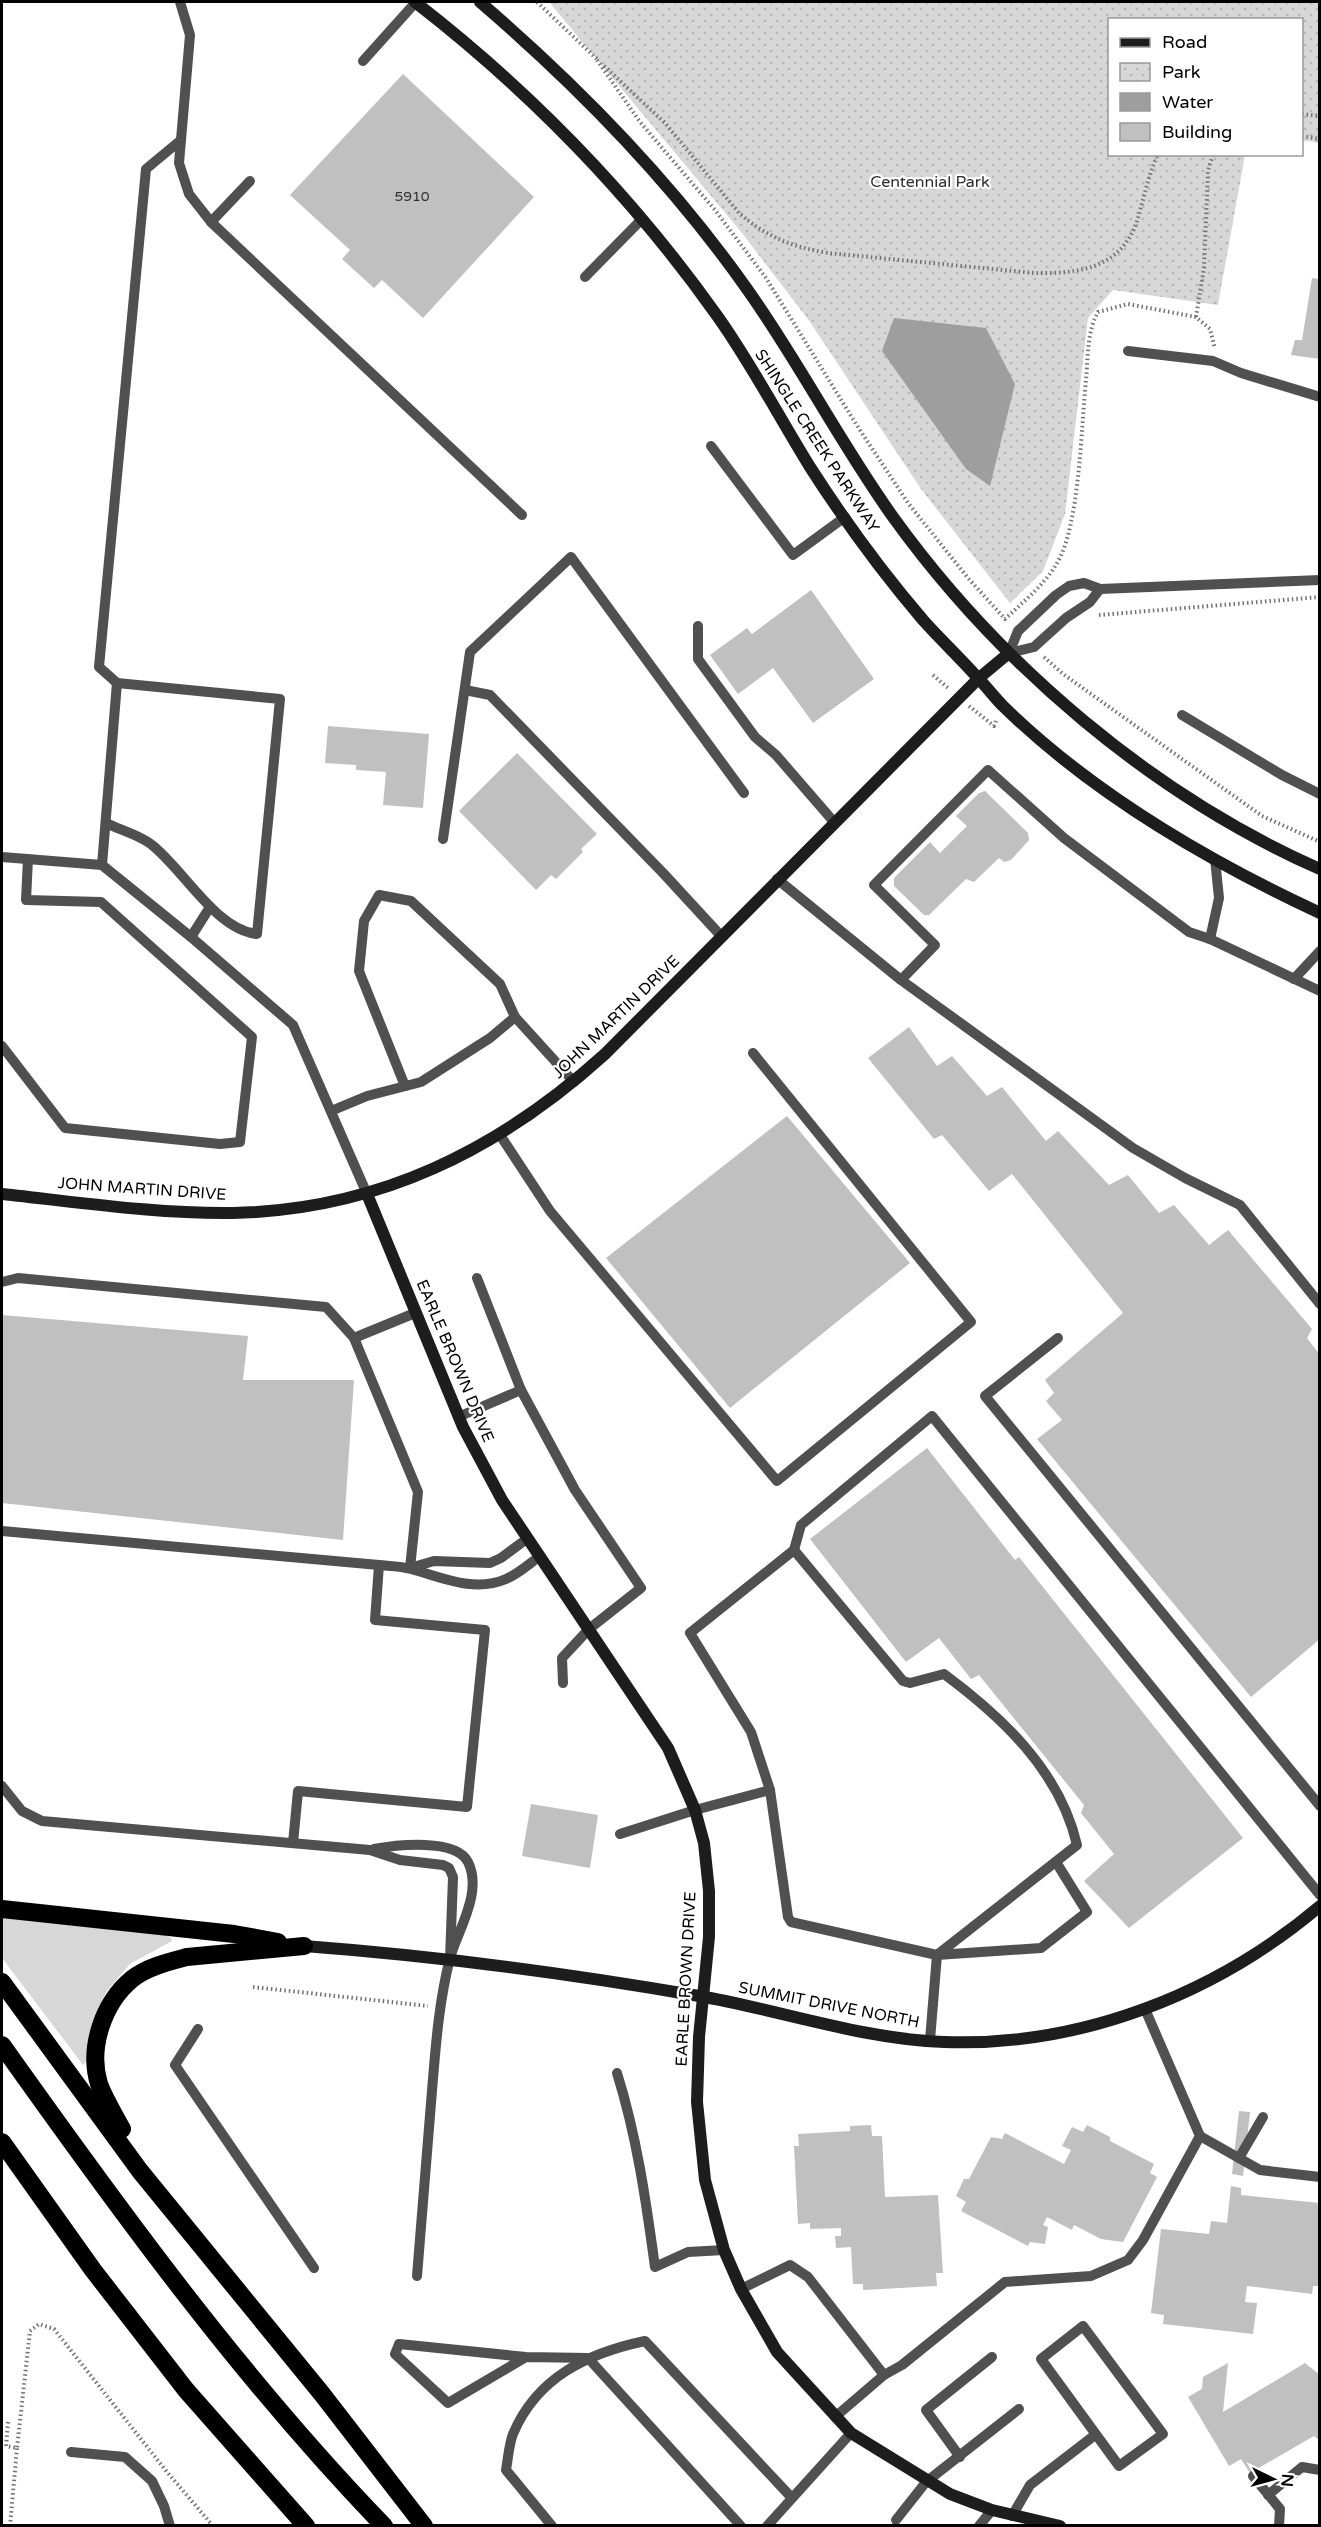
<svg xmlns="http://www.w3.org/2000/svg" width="1321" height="2527" viewBox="0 0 1321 2527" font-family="'Varela Round',sans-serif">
<defs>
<pattern id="park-dots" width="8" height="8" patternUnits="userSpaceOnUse" patternTransform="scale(1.5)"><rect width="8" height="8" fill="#d7d7d7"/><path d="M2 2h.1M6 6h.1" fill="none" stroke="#b7b7b7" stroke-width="1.8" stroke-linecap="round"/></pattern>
</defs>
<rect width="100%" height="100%" fill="#fff"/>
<polygon fill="#d7d7d7" points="2,1917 165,1935 171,1938 172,1941 130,1964 106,1992 97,2011 89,2039 88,2060 83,2065 2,1958"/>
<polygon fill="url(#park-dots)" points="549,2 1319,2 1319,143 1302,140 1302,20 1110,20 1110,154 1245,155 1218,305 1113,290 1088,318 1065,514 1043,571 1010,603 921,489 810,322 742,233"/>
<polygon fill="#9e9e9e" points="894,318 986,328 1015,384 990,486 966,469 882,351"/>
<g fill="#c0c0c0">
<polygon points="403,74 534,197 423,318 382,280 374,288 342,259 350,250 290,195"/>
<polygon points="1312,278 1320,279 1320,359 1291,355 1295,340 1302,340"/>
<polygon points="811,590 874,679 813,723 773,668 738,694 710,655 747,628 752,634"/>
<polygon points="328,726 429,734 423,808 383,805 386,772 356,770 356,765 325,763"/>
<polygon points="517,753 597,834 581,849 583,852 556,879 551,875 536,890 459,811"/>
<polygon points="985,791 1028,833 1029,840 1011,860 1004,862 999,858 974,882 966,879 929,915 924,915 894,886 894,878 930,842 940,853 967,826 956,816 979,793"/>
<polygon points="909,1027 937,1066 952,1056 987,1096 1002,1087 1046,1141 1058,1131 1109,1185 1128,1175 1159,1213 1174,1205 1209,1245 1228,1230 1312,1329 1307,1338 1320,1355 1320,1639 1251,1697 1037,1439 1062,1420 1046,1401 1054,1393 1045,1380 1123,1313 1012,1174 989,1191 942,1135 934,1139 868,1058"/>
<polygon points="787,1116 910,1263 730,1408 606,1258"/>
<polygon points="2,1315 248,1336 243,1380 354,1380 343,1540 2,1503"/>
<polygon points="927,1448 1015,1560 1019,1557 1243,1838 1129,1928 1084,1881 1114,1854 1081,1813 1084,1805 979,1675 971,1679 939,1638 906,1662 810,1539"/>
<polygon points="531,1804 598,1815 590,1868 522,1856"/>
<polygon points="1239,2111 1250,2112 1243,2176 1232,2174"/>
<polygon points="871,2125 872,2136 882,2136 885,2197 938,2195 943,2273 936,2273 937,2286 863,2290 863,2284 853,2284 851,2247 836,2248 835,2236 841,2236 841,2228 810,2229 810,2223 798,2224 794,2146 799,2146 798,2134 850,2131 850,2126"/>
<polygon points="1087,2125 1110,2137 1110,2141 1154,2164 1150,2173 1157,2177 1123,2242 1101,2239 1074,2225 1072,2230 1047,2217 1043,2225 1048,2227 1045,2244 1030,2242 1028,2246 961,2211 966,2202 956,2196 964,2179 969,2179 991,2137 1002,2139 1005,2133 1064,2164 1071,2150 1062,2146 1072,2127 1083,2132"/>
<polygon points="1231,2186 1241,2188 1241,2195 1320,2203 1320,2286 1313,2286 1312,2294 1247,2286 1245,2302 1257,2303 1253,2334 1163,2324 1164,2315 1151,2313 1161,2229 1209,2234 1211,2221 1227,2223"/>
<polygon points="1228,2363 1223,2412 1305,2363 1320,2375 1320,2441 1314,2436 1250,2473 1241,2459 1229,2466 1188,2397 1202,2389 1203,2377"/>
</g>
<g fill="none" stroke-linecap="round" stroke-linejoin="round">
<g stroke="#727272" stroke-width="4" stroke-dasharray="1.5 3" stroke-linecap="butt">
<polyline points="537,2 599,61"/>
<path d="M 597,60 L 640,122 L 715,210 L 766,278 L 856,424 L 908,503 L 968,578 L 1005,619 C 1023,602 1043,586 1056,565 C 1080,527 1081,427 1086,380 C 1088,358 1087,331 1098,312 L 1128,304 L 1196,317 L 1210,329 L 1215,349"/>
<path d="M 604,66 L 665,123 L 739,213 C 766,237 793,247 828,253 L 1034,273 C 1077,274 1121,269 1137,221 C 1144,199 1148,175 1158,154"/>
<polyline points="1302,114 1320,116"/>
<polyline points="1302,136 1320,139"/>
<polyline points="1196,317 1204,268 1208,171 1213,154"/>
<polyline points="1099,615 1320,597"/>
<polyline points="1044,657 1063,674 1262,816 1320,842"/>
<polyline points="933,675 948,688"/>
<polyline points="969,706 994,726 996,721"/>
<polyline points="253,1987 428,2006"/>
<polyline points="8,2422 6,2446 17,2448 30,2331 39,2324 54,2329 167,2472 213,2526"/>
<polyline points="10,2526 17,2448"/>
</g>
<g stroke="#505050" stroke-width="10">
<polyline points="180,2 190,35 179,163 189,194 211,222 522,515"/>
<polyline points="363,61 416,2"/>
<polyline points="211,222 250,181"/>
<polyline points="585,277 641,220"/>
<polyline points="1128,351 1213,361 1241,373 1320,397"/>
<polyline points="711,446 793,555 845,517"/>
<polyline points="698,626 698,659 755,737 776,755 834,822"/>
<polyline points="1009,653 1018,631 1056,595 1069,586 1084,583 1100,589 1320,580"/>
<polyline points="1009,653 1034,647 1066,618 1090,602 1100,589"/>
<polyline points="117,683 99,667 146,169 181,140"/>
<polyline points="465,690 490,695 664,874 722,937"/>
<polyline points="1182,715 1282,775 1320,794"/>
<polyline points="443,839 470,652 571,557 744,793"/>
<polyline points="2,857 102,865 191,937 293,1025 367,1194"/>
<path d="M 102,865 L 117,683 L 280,699 L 257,934 C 216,930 183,869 152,845 C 140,835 120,830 106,823"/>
<polyline points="777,879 901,980 1133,1148 1185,1178 1240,1205 1320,1304"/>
<polyline points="191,937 210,907"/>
<polyline points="1210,939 1219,898 1215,859"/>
<polyline points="1294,979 1320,951"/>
<polyline points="901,980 935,945 874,885 988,770 1064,838 1189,932 1210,939 1320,991"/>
<polyline points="2,1046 65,1128 220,1144 240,1142 252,1037 101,902 26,900 28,859"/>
<polyline points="405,1086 359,971 364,921 379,895 411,901 500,984 515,1017 574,1082"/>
<polyline points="331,1111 367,1096 421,1082 490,1038 515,1017"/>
<polyline points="500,1135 550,1211 777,1481 971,1322 753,1053"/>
<polyline points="2,1282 18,1278 326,1307 354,1338 415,1313"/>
<polyline points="354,1338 418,1492 410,1568"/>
<polyline points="1058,1338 985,1396 1320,1806"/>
<polyline points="521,1390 575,1490 641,1588 589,1629 562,1658 563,1683"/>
<polyline points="458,1417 521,1390 477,1278"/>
<polyline points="2,1531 379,1565"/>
<polyline points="410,1568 434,1561 490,1563 501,1558 528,1538"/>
<polyline points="2,1786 22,1811 42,1821 370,1850 400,1860 443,1865 449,1868 453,1877 450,1959"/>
<path d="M 770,1790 L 788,1917 L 791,1922 L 937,1955 L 1077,1845 C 1060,1771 1002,1717 944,1674 L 910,1683 L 903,1681 L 794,1550"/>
<polyline points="620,1834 695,1810 770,1790 751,1732 690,1633 794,1550 801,1525 932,1416 1320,1895"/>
<path d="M 293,1843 L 298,1791 L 467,1807 L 485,1630 L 375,1620 L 379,1565 C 389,1566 401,1566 411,1569 C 441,1577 474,1593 506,1579 C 518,1574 529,1564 540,1556"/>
<path d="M 374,1849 C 396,1845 456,1838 468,1862 C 483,1892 458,1930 450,1958 C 438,2005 435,2055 431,2103 C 426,2161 422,2219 417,2276"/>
<polyline points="198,2029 175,2065 314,2268"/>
<polyline points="930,2040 937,1955 1041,1948 1087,1912 1056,1862"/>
<path d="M 617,2073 C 637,2137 646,2201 655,2267 L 688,2252 L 724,2250"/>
<polyline points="1200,2136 1260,2170 1320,2177"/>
<polyline points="1239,2158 1263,2117"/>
<polyline points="741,2289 790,2265 808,2277 884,2375 902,2365 1005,2282 1091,2276 1128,2260 1143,2240 1200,2136 1145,2009"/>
<polygon points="1083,2326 1163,2434 1119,2466 1041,2359"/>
<polyline points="526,2357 448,2403 395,2354 399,2344 526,2357 588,2358 741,2526"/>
<polyline points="835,2417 884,2375"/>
<polyline points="71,2452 125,2457 152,2481 164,2506 170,2526"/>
<polyline points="960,2457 926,2410 992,2357"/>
<polyline points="1253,2476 1280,2509 1279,2526"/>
<polyline points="1268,2495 1302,2467 1320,2470"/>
<polyline points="1012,2516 1030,2485 1095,2435"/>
<polyline points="896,2520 926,2482 1019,2409"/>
<path d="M 552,2526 L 506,2470 C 508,2459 509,2444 513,2434 C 537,2377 588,2353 645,2341 L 791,2497"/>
<polyline points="767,2526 851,2433"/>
<polyline points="979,2526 992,2510"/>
</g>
<g stroke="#1d1d1d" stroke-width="12">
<path d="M 415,2 C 530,91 633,197 718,317 C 752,365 779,417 810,467 C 844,520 882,572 923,620 C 940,639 959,657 977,677 C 986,686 994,697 1003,706 C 1093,794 1206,860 1320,913"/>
<path d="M 480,2 C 579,87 671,181 747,289 C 799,362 840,443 893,517 C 999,664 1152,795 1320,869"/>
<path d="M 2,1194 C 78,1202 156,1214 233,1213 C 378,1210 499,1150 605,1054 L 979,678 L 1009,653"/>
<polyline points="367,1194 463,1427 502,1500 668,1748 695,1810 704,1843 709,1891 709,1937 699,2037 697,2102 705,2180 724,2250 741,2289 777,2352 851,2433 950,2494 992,2510 1060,2526"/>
<path d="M 304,1946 C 437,1956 567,1973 699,1996 C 780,2010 861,2039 944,2042 C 1081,2047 1216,1994 1320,1906"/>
</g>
<g stroke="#000" stroke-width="18">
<polyline points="2,1909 234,1934 278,1942"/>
<polyline points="2,1982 140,2171 322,2394 424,2526"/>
<path d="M 2,2045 C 120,2211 241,2378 384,2526"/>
<path d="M 122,2129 C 114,2114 105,2100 99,2084 C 88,2048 103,2003 132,1979 C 147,1967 168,1962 187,1957 L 304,1946"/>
<polyline points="2,2142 93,2270 186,2390 306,2526"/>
</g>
</g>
<g text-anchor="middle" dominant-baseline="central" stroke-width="4.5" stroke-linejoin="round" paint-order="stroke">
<g font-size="14" fill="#303030">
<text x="412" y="196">5910</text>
</g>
<g font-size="16" fill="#2e2e2e" stroke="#fff">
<text x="930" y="182">Centennial Park</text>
</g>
<g font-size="16" fill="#000" stroke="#fff">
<text transform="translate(817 441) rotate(57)">SHINGLE CREEK PARKWAY</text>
<text transform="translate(616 1017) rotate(-44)">JOHN MARTIN DRIVE</text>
<text transform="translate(142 1189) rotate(4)">JOHN MARTIN DRIVE</text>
<text transform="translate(455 1361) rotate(67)">EARLE BROWN DRIVE</text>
<text transform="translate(686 1979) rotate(-87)">EARLE BROWN DRIVE</text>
<text transform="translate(829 2005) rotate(11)">SUMMIT DRIVE NORTH</text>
</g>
</g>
<rect width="1321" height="2527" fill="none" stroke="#000000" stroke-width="6"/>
<rect x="1108" y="18" width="195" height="138" fill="#ffffff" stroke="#999999" stroke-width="1.5"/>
<rect x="1120" y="38" width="30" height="9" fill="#1d1d1d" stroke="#999999" stroke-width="1.5"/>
<text x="1162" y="48" font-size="18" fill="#000000">Road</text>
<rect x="1120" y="63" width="30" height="18" fill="url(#park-dots)" stroke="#999999" stroke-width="1.5"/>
<text x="1162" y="78" font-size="18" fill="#000000">Park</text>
<rect x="1120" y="93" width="30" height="18" fill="#9e9e9e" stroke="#999999" stroke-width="1.5"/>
<text x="1162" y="108" font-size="18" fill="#000000">Water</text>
<rect x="1120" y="123" width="30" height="18" fill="#c0c0c0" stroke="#999999" stroke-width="1.5"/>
<text x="1162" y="138" font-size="18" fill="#000000">Building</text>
<g transform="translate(1273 2479) rotate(95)" stroke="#ffffff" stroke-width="4.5" paint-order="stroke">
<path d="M0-4.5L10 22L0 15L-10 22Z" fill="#000000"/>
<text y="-9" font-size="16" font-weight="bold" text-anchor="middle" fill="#000000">N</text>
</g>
</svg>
